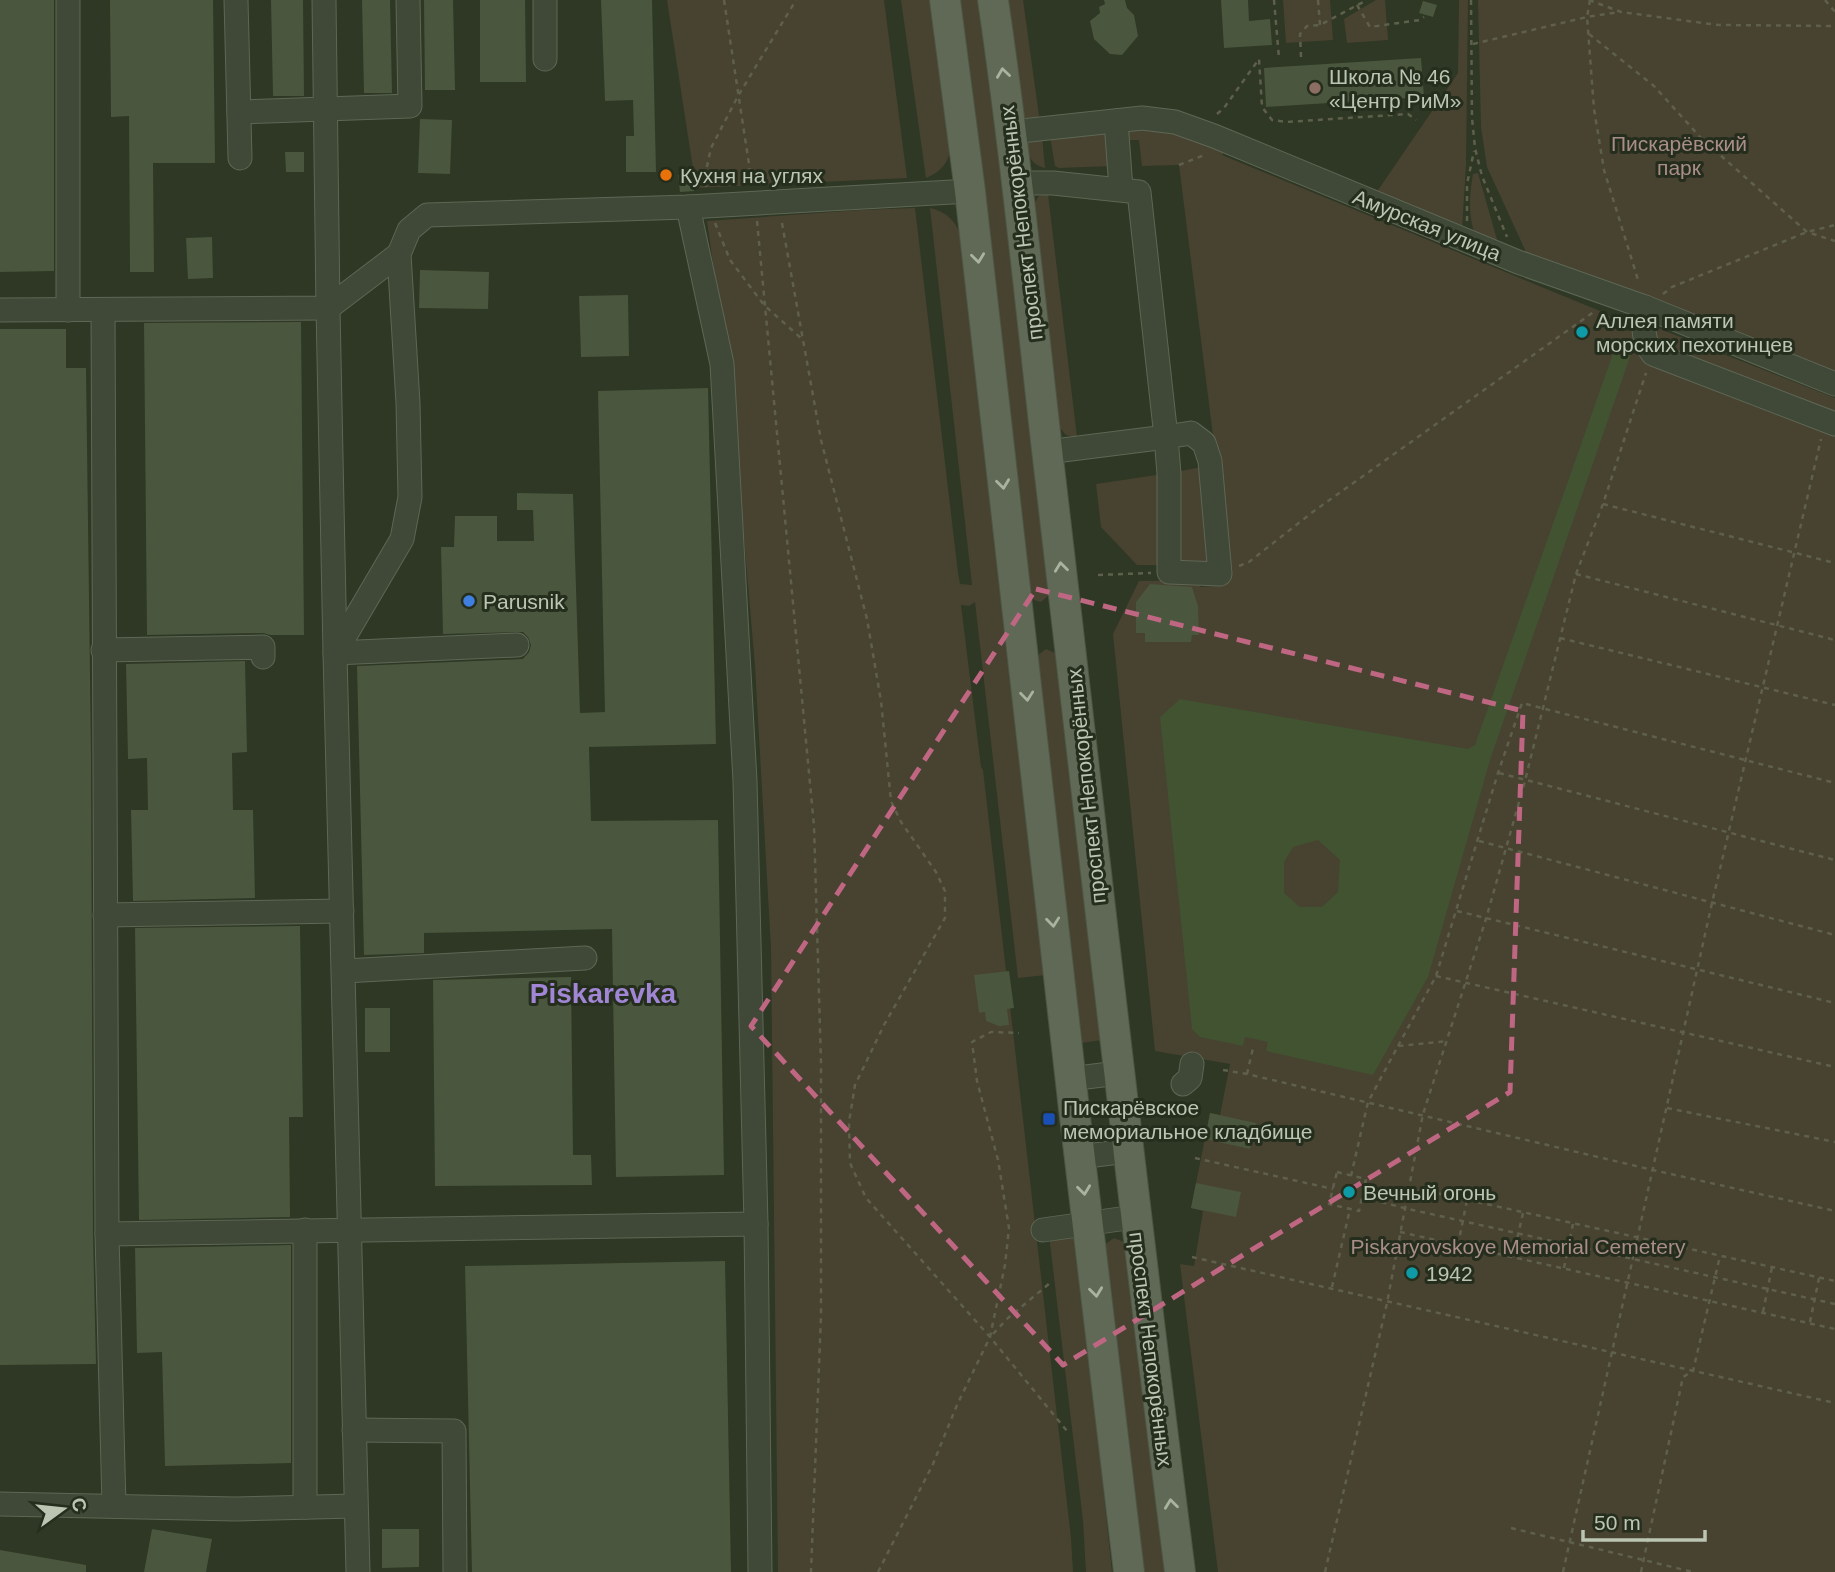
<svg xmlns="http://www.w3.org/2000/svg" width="1835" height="1572" viewBox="0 0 1835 1572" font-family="Helvetica,sans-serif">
<rect width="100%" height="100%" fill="#2e3824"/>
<g fill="#484231">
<polygon points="667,0 884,0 907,178 696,188"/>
<path d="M 901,0 L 931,0 L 951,148 C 948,163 941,172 926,178 Z"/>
<polygon points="959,0 979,0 997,133 1050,594 1041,602 1034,600 1030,593"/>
<polygon points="1006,0 1023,0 1040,123 1024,125"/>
<polygon points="1283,0 1330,0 1333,40 1286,43"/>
<polygon points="1376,0 1385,0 1388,40 1347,43 1344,19"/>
<polygon points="1459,0 1468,0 1466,164 1462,230 1374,196 1458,73"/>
<polygon points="1478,0 1835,0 1835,379 1531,263 1487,167 1481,127"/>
<polygon points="1111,127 1113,166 1059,168 1055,166 1050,136"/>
<polygon points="1127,127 1173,127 1226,148 1222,155 1600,311 1623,323 1627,331 1643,327 1655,327 1835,398 1835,1572 1218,1572 1180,1264 1194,1266 1203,1211 1191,1208 1210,1113 1220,1115 1230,1064 1155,1051 1113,634 1139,581 1199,580 1200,587 1214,586 1215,580 1231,579 1179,165 1142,166 1139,140 1128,140"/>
<path d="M 1042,137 L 1045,168 C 1029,164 1028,154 1026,139 Z"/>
<path d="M 1478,173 L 1500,250 L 1476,238 C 1468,217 1469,196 1473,174 Z"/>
<polygon points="1048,194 1077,437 1066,435 1060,428 1034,204 1039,196"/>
<path d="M 915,208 L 958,573 L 960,584 L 972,585 L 930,208 C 947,212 956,221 962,238 L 1046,975 L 1018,978 L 975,602 L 969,606 L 961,605 L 981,767 L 983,770 L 1071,1538 L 1073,1572 L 778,1572 L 771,948 L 755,666 L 732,398 L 707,221 L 861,210 Z"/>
<polygon points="1207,466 1214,565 1177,568 1175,472"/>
<polygon points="1163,474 1165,565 1137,565 1101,527 1096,484"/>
<polygon points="1046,649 1057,654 1102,1040 1081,1043 1037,656"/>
<polygon points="1076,1230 1112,1572 1086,1572 1083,1521 1049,1235"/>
<polygon points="1114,1238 1124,1242 1126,1249 1165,1572 1141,1572 1104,1245"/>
</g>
<path fill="#415330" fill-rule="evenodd" d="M 1616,345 L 1632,351 L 1490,760 L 1428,977 L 1373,1075 L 1266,1051 L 1268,1042 L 1245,1037 L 1243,1046 L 1200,1037 L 1192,1029 L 1160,717 L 1180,699 L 1468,749 L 1475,745 ZM 1318,840 L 1340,860 L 1338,892 L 1322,907 L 1300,907 L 1284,893 L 1284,862 L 1293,847 Z"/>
<g fill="#4a563d">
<polygon points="0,0 54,0 54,271 0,272"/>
<polygon points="110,0 213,0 215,163 153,163 154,272 130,272 129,116 111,117"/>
<polygon points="271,0 303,0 304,96 273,96"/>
<polygon points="362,0 390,0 392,93 364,93"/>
<polygon points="424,0 453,0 455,90 425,90"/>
<polygon points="480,0 525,0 526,82 480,82"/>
<polygon points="601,0 652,0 656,172 626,172 626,136 634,136 633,100 605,101"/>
<polygon points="1104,0 1125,0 1127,8 1134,15 1138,36 1122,55 1110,54 1094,39 1090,21 1100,13 1099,7 1105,4"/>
<polygon points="1221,0 1248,0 1249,21 1270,19 1272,45 1224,48"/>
<polygon points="1423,1 1437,5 1433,17 1419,13"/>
<polygon points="1421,58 1424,97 1266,107 1264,68"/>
<polygon points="420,119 452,120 450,174 418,173"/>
<polygon points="285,152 304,152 304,172 286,172"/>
<polygon points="692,174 694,191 680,192 678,175"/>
<polygon points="212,237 213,278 188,279 186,238"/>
<polygon points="420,270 489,272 488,309 419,308"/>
<polygon points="628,295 629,356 581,357 579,296"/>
<polygon points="301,322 304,635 270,635 263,633 147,635 144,323"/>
<polygon points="0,329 66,329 66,368 86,368 91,754 93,1234 96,1364 0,1365"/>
<polygon points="708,388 716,744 589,747 591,821 718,820 724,1175 616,1177 612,929 424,933 424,953 364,955 357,666 523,659 529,652 531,645 528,637 523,632 443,634 441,547 454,547 455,516 497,516 497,541 534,541 533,510 517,510 517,493 573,494 580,713 605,712 598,391"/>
<polygon points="1150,584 1192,587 1198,606 1199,635 1192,635 1191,642 1145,642 1145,633 1136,633 1136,602"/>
<polygon points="245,661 247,752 232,753 233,810 253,810 255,898 133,901 131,810 148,810 147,758 128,759 126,664"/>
<polygon points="300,926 303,1117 289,1117 290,1217 139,1220 135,928"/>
<polygon points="1009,971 1014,1008 1007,1009 1009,1025 999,1026 986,1021 985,1012 979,1013 974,975"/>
<polygon points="571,977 573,1155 591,1155 592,1185 435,1186 433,980"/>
<rect x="365" y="1008" width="25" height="44"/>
<polygon points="1210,1113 1256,1123 1250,1149 1205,1139"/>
<polygon points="1196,1183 1241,1192 1236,1217 1191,1208"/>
<polygon points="291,1245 291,1463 165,1466 162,1352 137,1353 135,1248"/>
<polygon points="725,1261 731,1572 472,1572 465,1266"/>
<polygon points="152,1529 212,1539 206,1572 144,1572"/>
<polygon points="382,1529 419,1529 419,1567 382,1568"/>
<polygon points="0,1550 86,1565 86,1572 0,1572"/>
</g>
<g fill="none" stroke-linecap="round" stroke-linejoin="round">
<defs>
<g id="minor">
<polyline points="68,0 68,310"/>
<polyline points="236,0 240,158"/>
<polyline points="545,0 545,59"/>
<polyline points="239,112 410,106 408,0"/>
<polyline points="1116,121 1121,189"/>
<polyline points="1011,132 1142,118 1175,122 1214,136 1518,262 1645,307 1835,384"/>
<polyline points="1017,183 1053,183 1139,192 1166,437 1047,452"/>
<polyline points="688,207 722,364 745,781 756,1224 760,1572"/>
<polyline points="399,254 328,308 335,653 517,645"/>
<path d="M 1645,307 C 1644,323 1641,340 1653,354 L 1835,424"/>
<polyline points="0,310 328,308 324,0"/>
<polyline points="103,310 107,1234 114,1506"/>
<polygon points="1191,433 1204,443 1210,461 1220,574 1169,572 1169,474 1166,437"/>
<polyline points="103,650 263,647 263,657"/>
<polyline points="105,915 342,911"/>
<polyline points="344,971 585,958"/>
<polyline points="1070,1079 1118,1073"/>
<polyline points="1183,1084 1190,1078 1192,1064"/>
<polyline points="1079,1157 1127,1151"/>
<polyline points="305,1230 305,1507"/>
<polyline points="1043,1230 1134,1217"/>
<polyline points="107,1234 756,1224"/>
<polyline points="354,1430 454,1431 455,1572"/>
<polyline points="0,1504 235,1509 355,1506"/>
<polyline points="358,1572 335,653 402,539 410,497 408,403 399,254 409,230 427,215 688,207 970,191"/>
</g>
<g id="major">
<polyline points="945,0 970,191 1074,1109 1129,1572"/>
<path d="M 993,0 C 1015,150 1030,300 1047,450 C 1091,824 1132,1198 1180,1572"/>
</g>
</defs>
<use href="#minor" stroke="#5e6755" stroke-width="25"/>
<use href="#major" stroke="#4c5543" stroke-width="32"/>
<g stroke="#5f604c" stroke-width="2.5" stroke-dasharray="5 5" stroke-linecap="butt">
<polyline points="724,0 752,184"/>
<polyline points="1274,0 1279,58"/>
<polyline points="1318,0 1320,25"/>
<polyline points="1471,0 1472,118 1475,148 1482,176 1507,237"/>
<polyline points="1589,0 1621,12 1718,25 1835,26"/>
<polyline points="1590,0 1587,17 1594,109 1604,170 1639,283"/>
<polyline points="1825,0 1835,12"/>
<polyline points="1357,5 1370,27 1420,20 1424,17"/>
<polyline points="1589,34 1654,86 1701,138 1807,232 1835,241"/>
<polyline points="1473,44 1587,17 1620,12"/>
<polyline points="1301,57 1300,34 1307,26 1320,25 1367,0"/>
<polyline points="1217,114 1224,108 1259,59 1262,107 1272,120 1286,122 1408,114 1416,120"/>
<polyline points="1179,165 1207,154"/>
<polyline points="706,187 706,171 711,148 738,96 796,0"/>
<polyline points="757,221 814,826 821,1063 821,1315 811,1572"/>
<polyline points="1467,221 1467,184 1474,151"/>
<polyline points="715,223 730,260 764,305 802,339"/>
<polyline points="782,223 821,440 867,619 881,701 891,801 901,822 936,872 945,891 945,918 884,1025 855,1085 849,1122 850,1163 866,1198 990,1337 1067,1431"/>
<polyline points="1663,294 1672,287 1807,232 1835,225"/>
<polyline points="1603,504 1835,563"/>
<polyline points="1239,566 1249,562 1314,511 1595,311"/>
<polyline points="1576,574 1835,640"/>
<polyline points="1098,575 1151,573"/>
<polyline points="1560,638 1835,705"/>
<polyline points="1499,773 1835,860"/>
<polyline points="1479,841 1835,935"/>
<polyline points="1457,911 1835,1003"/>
<polyline points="1436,976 1835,1067"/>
<polyline points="1398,1046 1436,976 1498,773 1522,703 1835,783"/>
<polyline points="1223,1070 1247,1074 1653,1170 1835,1211"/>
<polyline points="1247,1074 1253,1048"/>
<polyline points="1667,1108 1835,1142"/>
<polyline points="1195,1158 1333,1189"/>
<polygon points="1337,1172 1366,1179 1359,1211 1329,1204"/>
<polyline points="1351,1176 1368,1102 1398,1046 1448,1041"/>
<polyline points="1409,1187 1835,1281"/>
<polyline points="1362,1197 1404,1208 1835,1304"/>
<polyline points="1400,1232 1835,1329"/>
<polyline points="1458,1245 1467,1200"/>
<polyline points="1192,1257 1835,1403"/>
<polyline points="1513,1257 1523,1213"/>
<polyline points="1564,1268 1573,1224"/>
<polyline points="1332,1287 1350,1209"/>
<polyline points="1763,1312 1772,1267"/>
<polyline points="1810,1322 1819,1278"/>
<polyline points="993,1334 1008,1318 1050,1283"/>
<polyline points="1511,1528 1693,1572"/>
<polyline points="878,1572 933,1464 957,1405 990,1337 1005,1265 1009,1228 998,1160 977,1081 972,1042 991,1032 1019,1033"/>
<polyline points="1325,1572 1387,1303 1423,1114 1486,919 1525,781 1576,574 1603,504 1646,373"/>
<polyline points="1563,1572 1712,903 1821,439"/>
<polyline points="1641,1572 1683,1377 1693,1371 1720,1256"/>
</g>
<use href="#minor" stroke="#404937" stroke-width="23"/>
<use href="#major" stroke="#5f6955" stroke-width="30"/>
</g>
<defs><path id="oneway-chevron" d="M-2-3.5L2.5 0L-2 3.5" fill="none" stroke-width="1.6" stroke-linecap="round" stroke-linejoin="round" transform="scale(1.75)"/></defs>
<g stroke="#a9b39f">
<use href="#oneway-chevron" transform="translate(1003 73) rotate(-98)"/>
<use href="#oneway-chevron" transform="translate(978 258) rotate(83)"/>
<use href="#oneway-chevron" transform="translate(1003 484) rotate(83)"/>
<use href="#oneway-chevron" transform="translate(1061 567) rotate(-97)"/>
<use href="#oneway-chevron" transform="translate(1027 696) rotate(84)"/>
<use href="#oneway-chevron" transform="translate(1053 922) rotate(84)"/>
<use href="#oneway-chevron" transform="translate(1084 1190) rotate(83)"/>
<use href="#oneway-chevron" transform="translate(1096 1292) rotate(83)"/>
<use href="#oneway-chevron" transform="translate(1171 1504) rotate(-97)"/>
</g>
<path fill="none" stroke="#bf6682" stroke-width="5" stroke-dasharray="14 9" stroke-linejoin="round" d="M 1036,589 L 1523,711 L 1510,1092 L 1063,1365 L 751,1026 Z"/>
<circle fill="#8d6e63" stroke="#252e1d" stroke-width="2.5" cx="1315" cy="88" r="7"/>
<circle fill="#e8710a" stroke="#252e1d" stroke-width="2.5" cx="666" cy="175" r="7"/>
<g fill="#0f9aa8" stroke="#252e1d" stroke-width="2.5">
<circle cx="1582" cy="332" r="7"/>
<circle cx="1349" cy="1192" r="7"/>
<circle cx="1412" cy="1273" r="7"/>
</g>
<circle fill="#3f7fe0" stroke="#252e1d" stroke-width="2.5" cx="469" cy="601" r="7"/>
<rect fill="#1a4fb4" stroke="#252e1d" stroke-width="2.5" x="1042" y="1112" width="14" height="14" rx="3.5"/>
<g text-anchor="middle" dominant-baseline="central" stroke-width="6" stroke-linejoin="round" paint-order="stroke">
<g font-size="21" fill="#bbc5b2" stroke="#252e1d" text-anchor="start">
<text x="1329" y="76">Школа № 46<tspan x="1329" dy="24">«Центр РиМ»</tspan></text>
<text x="680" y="175">Кухня на углях</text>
<text x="1596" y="320">Аллея памяти<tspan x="1596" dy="24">морских пехотинцев</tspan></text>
<text x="483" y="601">Parusnik</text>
<text x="1063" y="1107">Пискарёвское<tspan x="1063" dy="24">мемориальное кладбище</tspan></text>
<text x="1363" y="1192">Вечный огонь</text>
<text x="1426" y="1273">1942</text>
</g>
<g font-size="21" fill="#a98d89" stroke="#252e1d">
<text x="1679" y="143">Пискарёвский<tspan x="1679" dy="24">парк</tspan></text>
<text x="1518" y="1246">Piskaryovskoye Memorial Cemetery</text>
</g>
<g font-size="21" fill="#bbc5b2" stroke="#252e1d">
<text transform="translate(1021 223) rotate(-97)">проспект Непокорённых</text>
<text transform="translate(1427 225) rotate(22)">Амурская улица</text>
<text transform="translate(1086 786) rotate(-96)">проспект Непокорённых</text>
<text transform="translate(1151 1349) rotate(83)">проспект Непокорённых</text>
</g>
<g font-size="28" font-weight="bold" fill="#a186d5" stroke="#252e1d">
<text x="603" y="993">Piskarevka</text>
</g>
</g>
<g transform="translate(63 1509) rotate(75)" stroke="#252e1d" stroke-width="5" paint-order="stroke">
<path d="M0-5L12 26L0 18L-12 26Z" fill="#bbc5b2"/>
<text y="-10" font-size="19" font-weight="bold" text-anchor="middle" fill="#bbc5b2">С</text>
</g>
<path d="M1583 1530v10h122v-10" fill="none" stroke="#bbc5b2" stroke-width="3.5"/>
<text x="1594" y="1530" font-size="21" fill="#bbc5b2" stroke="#252e1d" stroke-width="5" paint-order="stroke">50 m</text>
</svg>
